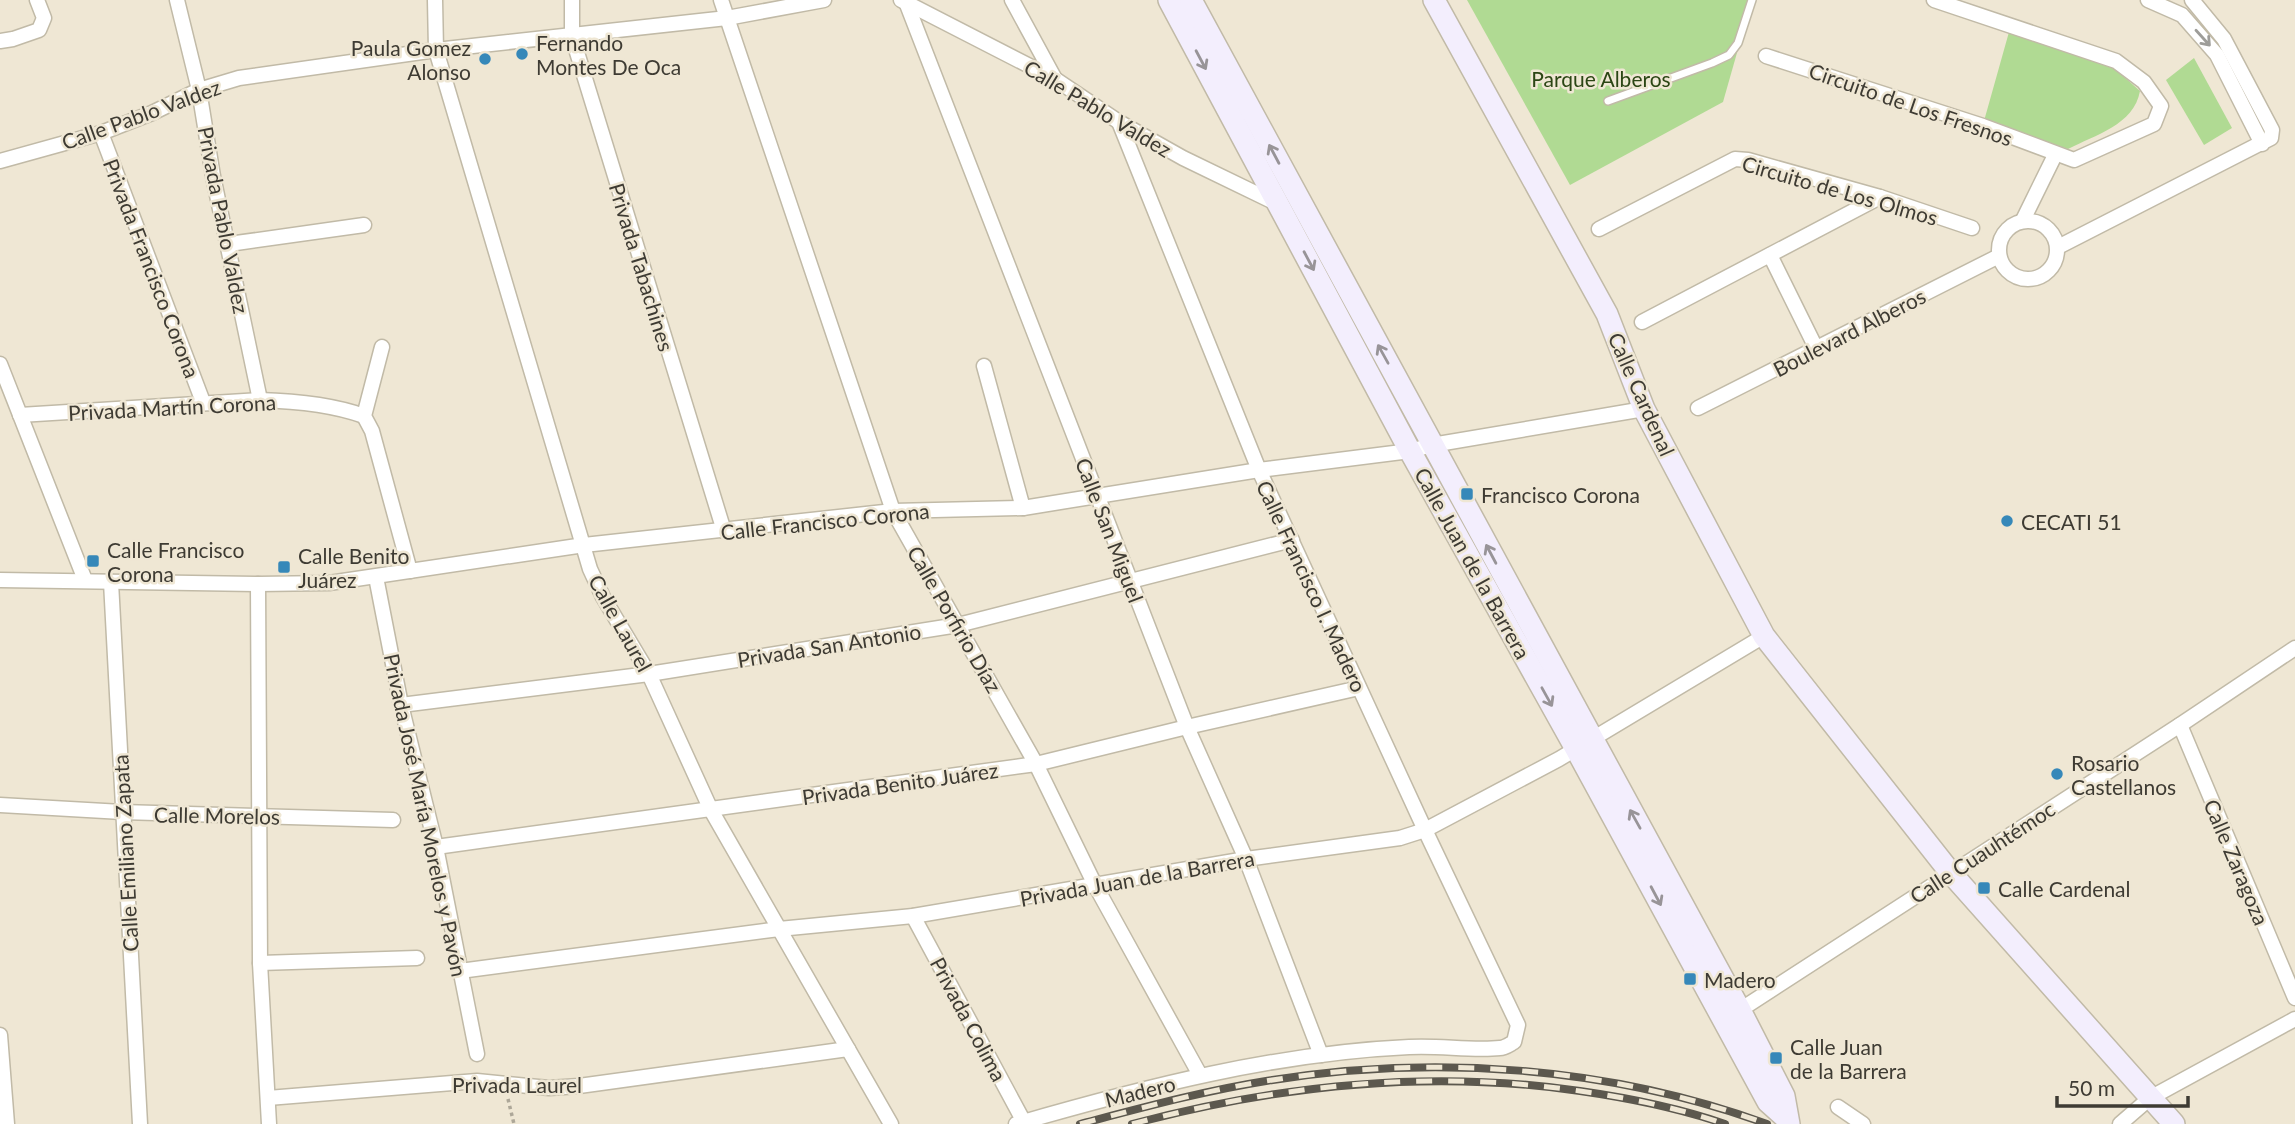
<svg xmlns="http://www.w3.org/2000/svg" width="2295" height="1124" viewBox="0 0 2295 1124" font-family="Lato,sans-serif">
<rect width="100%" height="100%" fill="#efe7d4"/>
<g fill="#b0da93">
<polygon points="1467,0 1752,0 1723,102 1570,185"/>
<path d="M 2009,32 L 2114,68 L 2140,91 C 2134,125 2095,135 2068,149 L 1984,121 Z"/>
<polygon points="2194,58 2232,128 2204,145 2166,80"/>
</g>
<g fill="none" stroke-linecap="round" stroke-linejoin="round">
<defs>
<polyline id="lane" points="1608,101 1712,63 1729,55 1738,43 1752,0"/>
<g id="street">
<polyline points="177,0 199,90 213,176 260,400"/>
<polyline points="435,0 436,50 590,569 603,597 649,674 711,810 891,1124"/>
<polyline points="572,0 572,36 724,531"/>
<polyline points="721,0 893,511 1036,764 1095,885 1200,1075"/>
<polyline points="901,0 1055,79 1119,122 1183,158 1280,205"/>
<polyline points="1012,0 1055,79"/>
<polyline points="2148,0 2182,15 2217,55 2262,144"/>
<polyline points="906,2 1187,727 1246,859 1321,1055"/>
<polyline points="0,41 13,39 39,30 44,18 37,0"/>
<polyline points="1766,56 1983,126 2074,160 2154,124 2161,106 2144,82 2116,61 1934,0"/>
<polyline points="101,133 203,402"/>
<polyline points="0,161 101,133 152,113 199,90 239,78 436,50 727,18 824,0"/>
<polyline points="2023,220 2055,155"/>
<circle cx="2028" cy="250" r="29"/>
<polyline points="1599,229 1735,159 1748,160 1880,197 1972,228"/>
<polyline points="229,244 364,225"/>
<polyline points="2058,247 2271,138 2272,130 2224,39 2192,0"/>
<polyline points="1770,255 1816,348"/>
<polyline points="1642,322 1880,197"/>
<polyline points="382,347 364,416 372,431 410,571"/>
<polyline points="0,364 85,580"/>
<polyline points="984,366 1023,508"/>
<polyline points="1698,408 1999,256"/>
<path d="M 20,415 L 260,400 C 295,401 331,404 364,416"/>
<polyline points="376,577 401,705 436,847 477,1054"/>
<polyline points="0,580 258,584 329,583 584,545 893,511 1023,508 1259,470 1410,451 1432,445 1644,409"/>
<polyline points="111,582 140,1124"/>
<polyline points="258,584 260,963 269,1124"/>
<polyline points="401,705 649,674 958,625 1292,540"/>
<polyline points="2180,725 2295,998"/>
<polyline points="0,805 122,812 393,820"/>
<polyline points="436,847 1036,764 1187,727 1359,688"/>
<polyline points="913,916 1024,1122"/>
<polyline points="260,963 417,958"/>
<polyline points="460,971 779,929 913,916 1246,859 1400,838 1425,830 1559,759 1764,636"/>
<polyline points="1740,1010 2180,725 2295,648"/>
<polyline points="0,1035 7,1124"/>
<polyline points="268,1098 477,1081 549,1088 579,1086 848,1049"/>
<polyline points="1838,1107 1863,1124"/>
<path d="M 1016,1124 C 1144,1087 1276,1053 1409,1047 C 1439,1045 1471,1051 1500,1048 C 1505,1048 1510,1044 1514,1042 L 1518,1025 L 1425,830 L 1259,470 L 1119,122"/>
<polyline points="2120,1124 2150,1098 2295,1019"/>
</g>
<g id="secondary">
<polyline points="1169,0 1410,451 1576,749 1768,1102 1787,1119"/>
<polyline points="1191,0 1740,1010 1784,1096 1789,1124"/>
<polyline points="1434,0 1607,314 1644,409 1764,636 1950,872 2174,1124"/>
</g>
</defs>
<use href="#lane" stroke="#c1baa7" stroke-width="10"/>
<use href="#street" stroke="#c1baa7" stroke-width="17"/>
<use href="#secondary" stroke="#c1baa7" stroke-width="24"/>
<polyline stroke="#ada798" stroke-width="3.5" stroke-dasharray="3.5 3.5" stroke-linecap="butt" points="508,1099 514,1124"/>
<use href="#lane" stroke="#fff" stroke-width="7"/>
<use href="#street" stroke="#fff" stroke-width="14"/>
<use href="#secondary" stroke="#f3eefd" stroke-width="21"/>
<defs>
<g id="rail">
<path d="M 1080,1124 C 1141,1108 1203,1091 1266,1081 C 1432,1054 1608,1066 1767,1124"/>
<path d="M 1132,1124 C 1279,1085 1429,1069 1580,1091 C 1629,1098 1679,1108 1725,1124"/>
</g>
</defs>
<use href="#rail" stroke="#5c584e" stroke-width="8"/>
<use href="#rail" stroke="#efe7d4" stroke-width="5" stroke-dasharray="16" stroke-linecap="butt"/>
</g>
<defs><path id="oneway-shaft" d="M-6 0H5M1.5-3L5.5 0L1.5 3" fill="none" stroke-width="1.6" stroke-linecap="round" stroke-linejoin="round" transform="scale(1.75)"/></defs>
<use stroke="#9e9d99" href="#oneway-shaft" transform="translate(2203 38) rotate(48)"/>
<g stroke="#989498">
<use href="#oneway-shaft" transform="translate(1201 60) rotate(62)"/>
<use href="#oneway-shaft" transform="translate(1274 154) rotate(-118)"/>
<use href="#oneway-shaft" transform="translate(1309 261) rotate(62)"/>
<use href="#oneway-shaft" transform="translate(1383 354) rotate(-119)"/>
<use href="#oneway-shaft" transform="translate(1491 554) rotate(-118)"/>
<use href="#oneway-shaft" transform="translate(1547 697) rotate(61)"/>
<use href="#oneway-shaft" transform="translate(1635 819) rotate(-119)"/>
<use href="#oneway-shaft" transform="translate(1656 896) rotate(62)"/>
</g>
<g fill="#3688b9" stroke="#efe7d4" stroke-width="2.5">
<circle cx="522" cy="54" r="7"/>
<circle cx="485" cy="59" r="7"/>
<rect x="1460" y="487" width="14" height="14" rx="3.5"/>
<circle cx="2007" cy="521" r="7"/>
<rect x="86" y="554" width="14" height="14" rx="3.5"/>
<rect x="277" y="560" width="14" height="14" rx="3.5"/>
<circle cx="2057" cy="774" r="7"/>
<rect x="1977" y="881" width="14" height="14" rx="3.5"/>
<rect x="1683" y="972" width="14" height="14" rx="3.5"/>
<rect x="1769" y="1051" width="14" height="14" rx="3.5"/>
</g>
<g text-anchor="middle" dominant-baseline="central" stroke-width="5" stroke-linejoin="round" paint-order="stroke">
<g font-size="21" fill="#3e3b33" stroke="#efe7d4" text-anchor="start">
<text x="536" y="42">Fernando<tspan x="536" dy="24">Montes De Oca</tspan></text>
<text x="471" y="47" text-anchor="end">Paula Gomez<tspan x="471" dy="24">Alonso</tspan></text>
<text x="1481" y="494">Francisco Corona</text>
<text x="2021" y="521">CECATI 51</text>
<text x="107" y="549">Calle Francisco<tspan x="107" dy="24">Corona</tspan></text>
<text x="298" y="555">Calle Benito<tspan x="298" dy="24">Juárez</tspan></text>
<text x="2071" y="762">Rosario<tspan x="2071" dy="24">Castellanos</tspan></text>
<text x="1998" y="888">Calle Cardenal</text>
<text x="1704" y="979">Madero</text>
<text x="1790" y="1046">Calle Juan<tspan x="1790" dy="24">de la Barrera</tspan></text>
</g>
<g font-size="21" fill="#2b4614" stroke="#efe7d4">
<text x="1601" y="78">Parque Alberos</text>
</g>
<g font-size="21" fill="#3e3b33" stroke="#efe7d4">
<text transform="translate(1911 104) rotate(19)">Circuito de Los Fresnos</text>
<text transform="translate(1098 108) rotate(31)">Calle Pablo Valdez</text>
<text transform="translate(141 114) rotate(-20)">Calle Pablo Valdez</text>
<text transform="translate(1840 190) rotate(16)">Circuito de Los Olmos</text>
<text transform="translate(224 220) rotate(79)">Privada Pablo Valdez</text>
<text transform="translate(642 267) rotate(73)">Privada Tabachines</text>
<text transform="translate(152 268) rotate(69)">Privada Francisco Corona</text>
<text transform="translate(1849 332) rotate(-27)">Boulevard Alberos</text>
<text transform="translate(1642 394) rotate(66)">Calle Cardenal</text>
<text transform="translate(172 407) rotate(-3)">Privada Martín Corona</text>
<text transform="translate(825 521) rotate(-6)">Calle Francisco Corona</text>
<text transform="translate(1110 530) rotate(69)">Calle San Miguel</text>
<text transform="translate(1473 563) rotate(61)">Calle Juan de la Barrera</text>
<text transform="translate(1312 586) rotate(65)">Calle Francisco I. Madero</text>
<text transform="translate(955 619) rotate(60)">Calle Porfirio Díaz</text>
<text transform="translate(621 623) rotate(61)">Calle Laurel</text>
<text transform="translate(829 645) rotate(-9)">Privada San Antonio</text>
<text transform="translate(900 783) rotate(-8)">Privada Benito Juárez</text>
<text transform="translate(217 815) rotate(1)">Calle Morelos</text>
<text transform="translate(426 815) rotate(78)">Privada José María Morelos y Pavón</text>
<text transform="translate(1982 852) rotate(-33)">Calle Cuauhtémoc</text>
<text transform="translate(125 853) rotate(-93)">Calle Emiliano Zapata</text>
<text transform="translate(2237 862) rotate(67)">Calle Zaragoza</text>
<text transform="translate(1137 878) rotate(-10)">Privada Juan de la Barrera</text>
<text transform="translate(969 1019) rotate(62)">Privada Colima</text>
<text x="517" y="1084">Privada Laurel</text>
<text transform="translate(1140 1091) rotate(-14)">Madero</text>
</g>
</g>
<path d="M2057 1096v10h131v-10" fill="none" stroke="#3e3b33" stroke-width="3.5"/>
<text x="2068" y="1096" font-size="21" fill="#3e3b33" stroke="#efe7d4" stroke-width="5" paint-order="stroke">50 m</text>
</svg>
